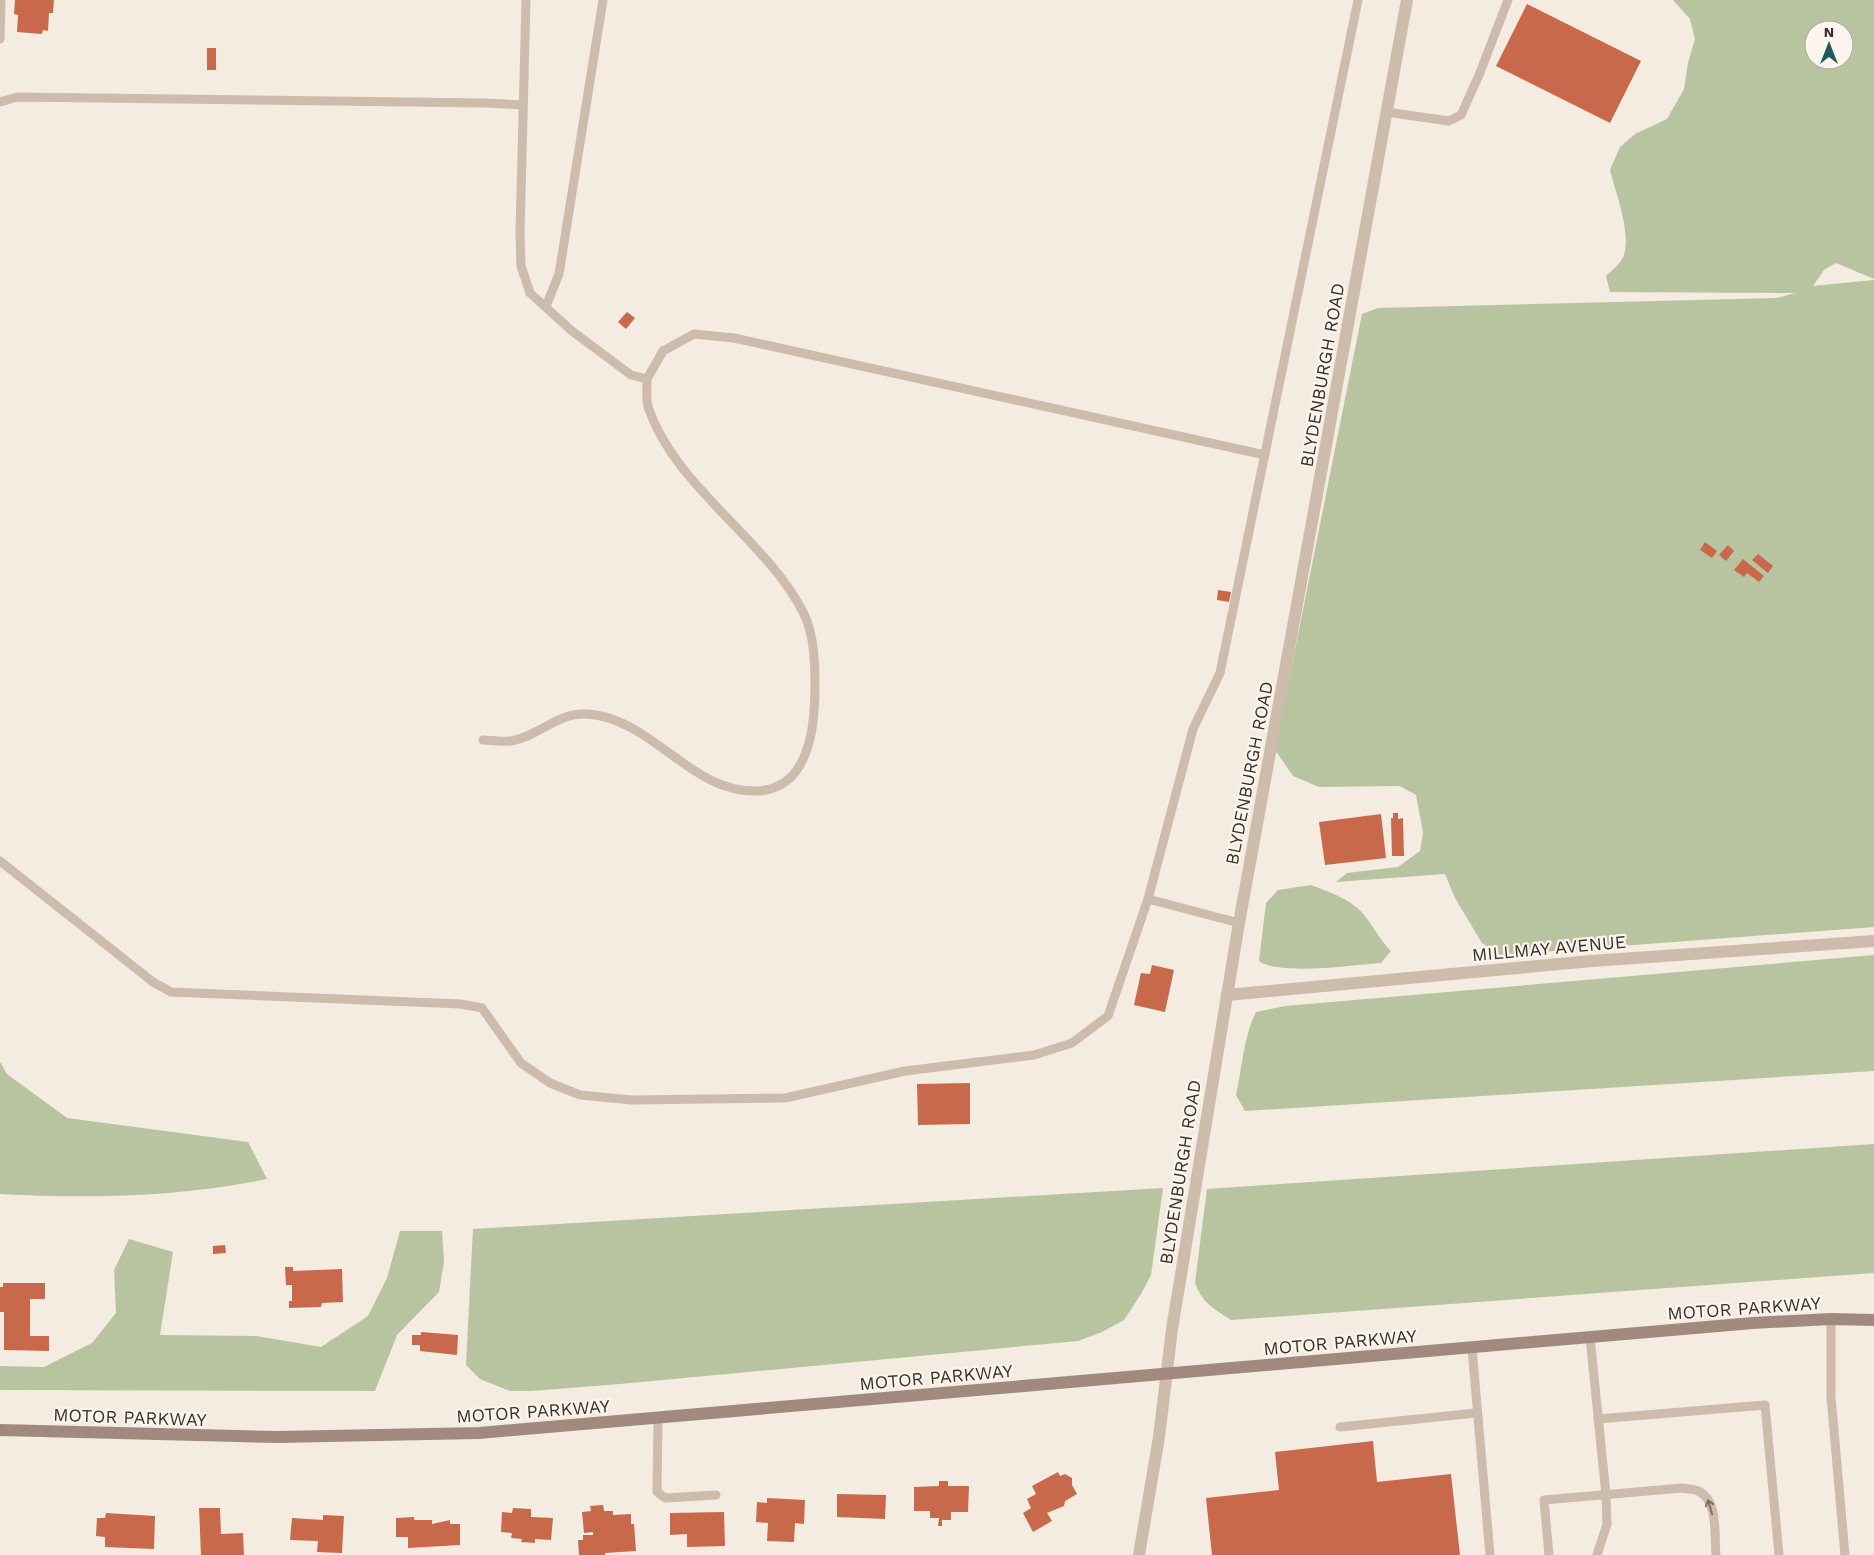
<svg xmlns="http://www.w3.org/2000/svg" width="1874" height="1555" viewBox="0 0 1874 1555" font-family="'Work Sans',sans-serif">
<rect width="100%" height="100%" fill="#f4ebe1"/>
<g fill="#b8c4a0" fill-rule="evenodd">
<path d="M 1673,0 L 1874,0 L 1874,279 L 1836,263 L 1824,270 L 1813,286 L 1874,280 L 1874,927 L 1500,955 L 1482,943 L 1455,898 L 1445,874 L 1336,882 L 1347,873 L 1398,867 L 1420,851 L 1423,832 L 1416,795 L 1400,786 L 1319,787 L 1293,776 L 1275,750 L 1362,314 L 1378,308 L 1777,298 L 1795,293 L 1610,292 L 1606,276 C 1611,271 1619,265 1622,259 C 1634,239 1615,191 1610,170 L 1620,147 L 1635,134 L 1667,119 L 1684,89 L 1688,63 L 1695,39 L 1690,19 ZM 1814,30 L 1844,30 L 1844,60 L 1814,60 Z"/>
<path d="M 1311,885 C 1331,893 1355,900 1368,920 C 1376,931 1381,941 1391,951 L 1381,963 C 1354,965 1278,976 1259,961 L 1266,903 L 1278,890 Z"/>
<path d="M 1874,955 L 1874,1071 L 1245,1111 L 1236,1095 C 1242,1068 1244,1035 1256,1012 L 1285,1006 Z"/>
<path d="M 0,1062 L 7,1074 L 67,1118 L 248,1142 L 267,1179 C 181,1197 88,1199 0,1194 Z"/>
<path d="M 1874,1144 L 1874,1273 L 1231,1320 C 1214,1309 1201,1302 1195,1282 L 1207,1189 Z"/>
<polygon points="1163,1188 1151,1275 1141,1294 1124,1320 1102,1332 1078,1341 620,1384 531,1391 510,1391 480,1379 466,1365 473,1229"/>
<polygon points="400,1231 442,1231 444,1262 439,1292 397,1335 375,1391 0,1390 0,1366 44,1367 92,1343 116,1313 114,1270 129,1239 173,1252 160,1335 256,1336 321,1347 368,1316 387,1278"/>
</g>
<g fill="#c8694b">
<polygon points="15,0 54,0 53,13 49,13 48,31 43,30 42,34 17,32 18,15 14,14"/>
<polygon points="1527,4 1641,61 1610,123 1496,66"/>
<rect x="207" y="48" width="9" height="22"/>
<polygon points="627,312 635,318 626,329 618,322"/>
<polygon points="1705,542 1717,551 1712,558 1700,550"/>
<polygon points="1728,545 1734,551 1726,561 1719,555"/>
<polygon points="1758,554 1773,566 1768,573 1752,560"/>
<polygon points="1743,559 1764,576 1759,582 1747,573 1744,577 1734,570"/>
<polygon points="1218,590 1231,592 1229,602 1217,600"/>
<polygon points="1393,813 1398,813 1398,819 1403,818 1404,856 1392,856 1391,818 1393,818"/>
<polygon points="1381,814 1386,858 1325,865 1319,822"/>
<polygon points="1152,965 1174,970 1165,1012 1134,1005 1141,973 1150,974"/>
<polygon points="970,1083 970,1124 918,1125 917,1084"/>
<polygon points="225,1245 226,1253 213,1254 213,1246"/>
<polygon points="285,1267 293,1267 293,1271 342,1269 343,1302 322,1303 321,1307 289,1308 289,1301 292,1301 292,1285 286,1285"/>
<polygon points="3,1283 45,1283 45,1299 30,1299 30,1336 49,1336 49,1351 4,1350 4,1312 0,1312 0,1287 3,1287"/>
<polygon points="421,1332 458,1335 457,1355 420,1351 420,1345 412,1345 412,1335 421,1335"/>
<polygon points="1373,1441 1377,1482 1451,1474 1460,1555 1212,1555 1206,1498 1279,1490 1275,1452"/>
<polygon points="1058,1472 1060,1476 1065,1474 1072,1478 1072,1485 1077,1494 1065,1501 1064,1506 1047,1513 1052,1521 1033,1532 1023,1513 1031,1508 1027,1499 1036,1494 1032,1486"/>
<polygon points="939,1481 948,1481 948,1486 969,1486 968,1512 951,1512 951,1520 942,1520 942,1526 938,1526 939,1518 930,1518 930,1511 914,1511 914,1487 939,1486"/>
<polygon points="837,1494 886,1495 885,1519 837,1517"/>
<polygon points="767,1498 805,1500 804,1524 795,1523 794,1542 767,1541 768,1523 756,1522 757,1502 767,1503"/>
<polygon points="603,1505 604,1511 613,1511 613,1515 631,1514 631,1524 634,1524 636,1551 605,1553 605,1555 579,1555 578,1540 583,1540 583,1535 593,1535 593,1532 584,1533 582,1512 591,1511 590,1506"/>
<polygon points="199,1508 220,1508 221,1534 243,1533 244,1555 201,1555"/>
<polygon points="513,1508 531,1509 531,1517 553,1518 551,1540 535,1539 535,1543 521,1542 522,1539 511,1538 512,1533 501,1532 502,1512 512,1513"/>
<polygon points="724,1512 725,1546 687,1547 687,1534 670,1535 670,1513"/>
<polygon points="106,1513 155,1516 154,1549 105,1547 105,1537 96,1536 97,1518 105,1518"/>
<polygon points="323,1515 344,1516 342,1553 317,1552 318,1541 290,1540 292,1518 323,1520"/>
<polygon points="414,1517 414,1520 432,1520 432,1524 450,1520 450,1524 460,1524 460,1545 408,1548 408,1537 396,1537 396,1518"/>
</g>
<g fill="none" stroke-linecap="round" stroke-linejoin="round">
<g stroke="#cdbbac" stroke-width="9">
<polyline points="0,39 1,0"/>
<polyline points="0,102 17,97 485,103 523,105"/>
<polyline points="1386,112 1449,121 1461,115 1479,75 1508,0"/>
<polyline points="546,306 559,274 603,0"/>
<polyline points="647,379 663,351 694,334 734,338 1265,455"/>
<path d="M 483,740 C 492,740 503,742 511,741 C 547,734 559,706 601,716 C 659,729 695,793 757,791 C 783,790 798,774 806,752 C 814,731 815,707 815,685 C 815,662 814,635 804,614 C 766,538 676,489 648,407 C 646,399 647,388 647,379 L 631,375 L 572,331 L 530,293 L 521,266 L 520,232 L 526,0"/>
<polyline points="0,861 153,982 171,992 461,1004 482,1008 521,1063 550,1083 580,1095 632,1100 785,1098 905,1071 1034,1055 1072,1043 1108,1016 1148,899 1193,729 1220,673 1358,0"/>
<polyline points="1148,899 1239,923"/>
<polyline points="1831,1319 1831,1397 1845,1555"/>
<polyline points="1590,1337 1606,1495 1607,1524 1597,1555"/>
<polyline points="1472,1348 1490,1555"/>
<polyline points="658,1419 657,1492 665,1498 716,1495"/>
<polyline points="1598,1419 1765,1405 1779,1555"/>
<polyline points="1340,1427 1476,1413"/>
<path d="M 1549,1555 L 1544,1500 L 1682,1488 C 1687,1489 1694,1489 1698,1491 C 1719,1500 1714,1536 1716,1555"/>
</g>
<g stroke="#cdbbac" stroke-width="12">
<polyline points="1227,995 1592,961 1874,941"/>
<polyline points="1139,1555 1159,1437 1172,1329 1239,923 1407,0"/>
</g>
<polyline stroke="#a18a7d" stroke-width="12" points="0,1430 278,1437 479,1433 1753,1323 1831,1319 1874,1320"/>
</g>
<defs><path id="oneway-shaft" d="M-6 0H5M1.5-3L5.5 0L1.5 3" fill="none" stroke-width="1.6" stroke-linecap="round" stroke-linejoin="round" transform="scale(1.25)"/></defs>
<use stroke="#7d6f65" href="#oneway-shaft" transform="translate(1710 1507) rotate(-106)"/>
<g text-anchor="middle" dominant-baseline="central" stroke-width="4.5" stroke-linejoin="round" paint-order="stroke">
<g font-size="18" fill="#3b302b" stroke="#fbf5ee">
<text transform="translate(1322 375) rotate(-80)">BLYDENBURGH ROAD</text>
<text transform="translate(1249 773) rotate(-79)">BLYDENBURGH ROAD</text>
<text transform="translate(1549 948) rotate(-5)">MILLMAY AVENUE</text>
<text transform="translate(1180 1172) rotate(-81)">BLYDENBURGH ROAD</text>
<text transform="translate(1744 1308) rotate(-4)">MOTOR PARKWAY</text>
<text transform="translate(1340 1342) rotate(-5)">MOTOR PARKWAY</text>
<text transform="translate(936 1377) rotate(-5)">MOTOR PARKWAY</text>
<text transform="translate(533 1411) rotate(-4)">MOTOR PARKWAY</text>
<text transform="translate(130 1417) rotate(2)">MOTOR PARKWAY</text>
</g>
</g>
<g transform="translate(1829 45)"><circle r="24" fill="#fbf5ee" stroke="#aea6a0"/>
<path d="M0-4L9 19L0 12L-9 19Z" fill="#1f5a5e"/>
<text y="-8" font-size="14" font-weight="bold" text-anchor="middle" fill="#3b302b">N</text>
</g>
</svg>
